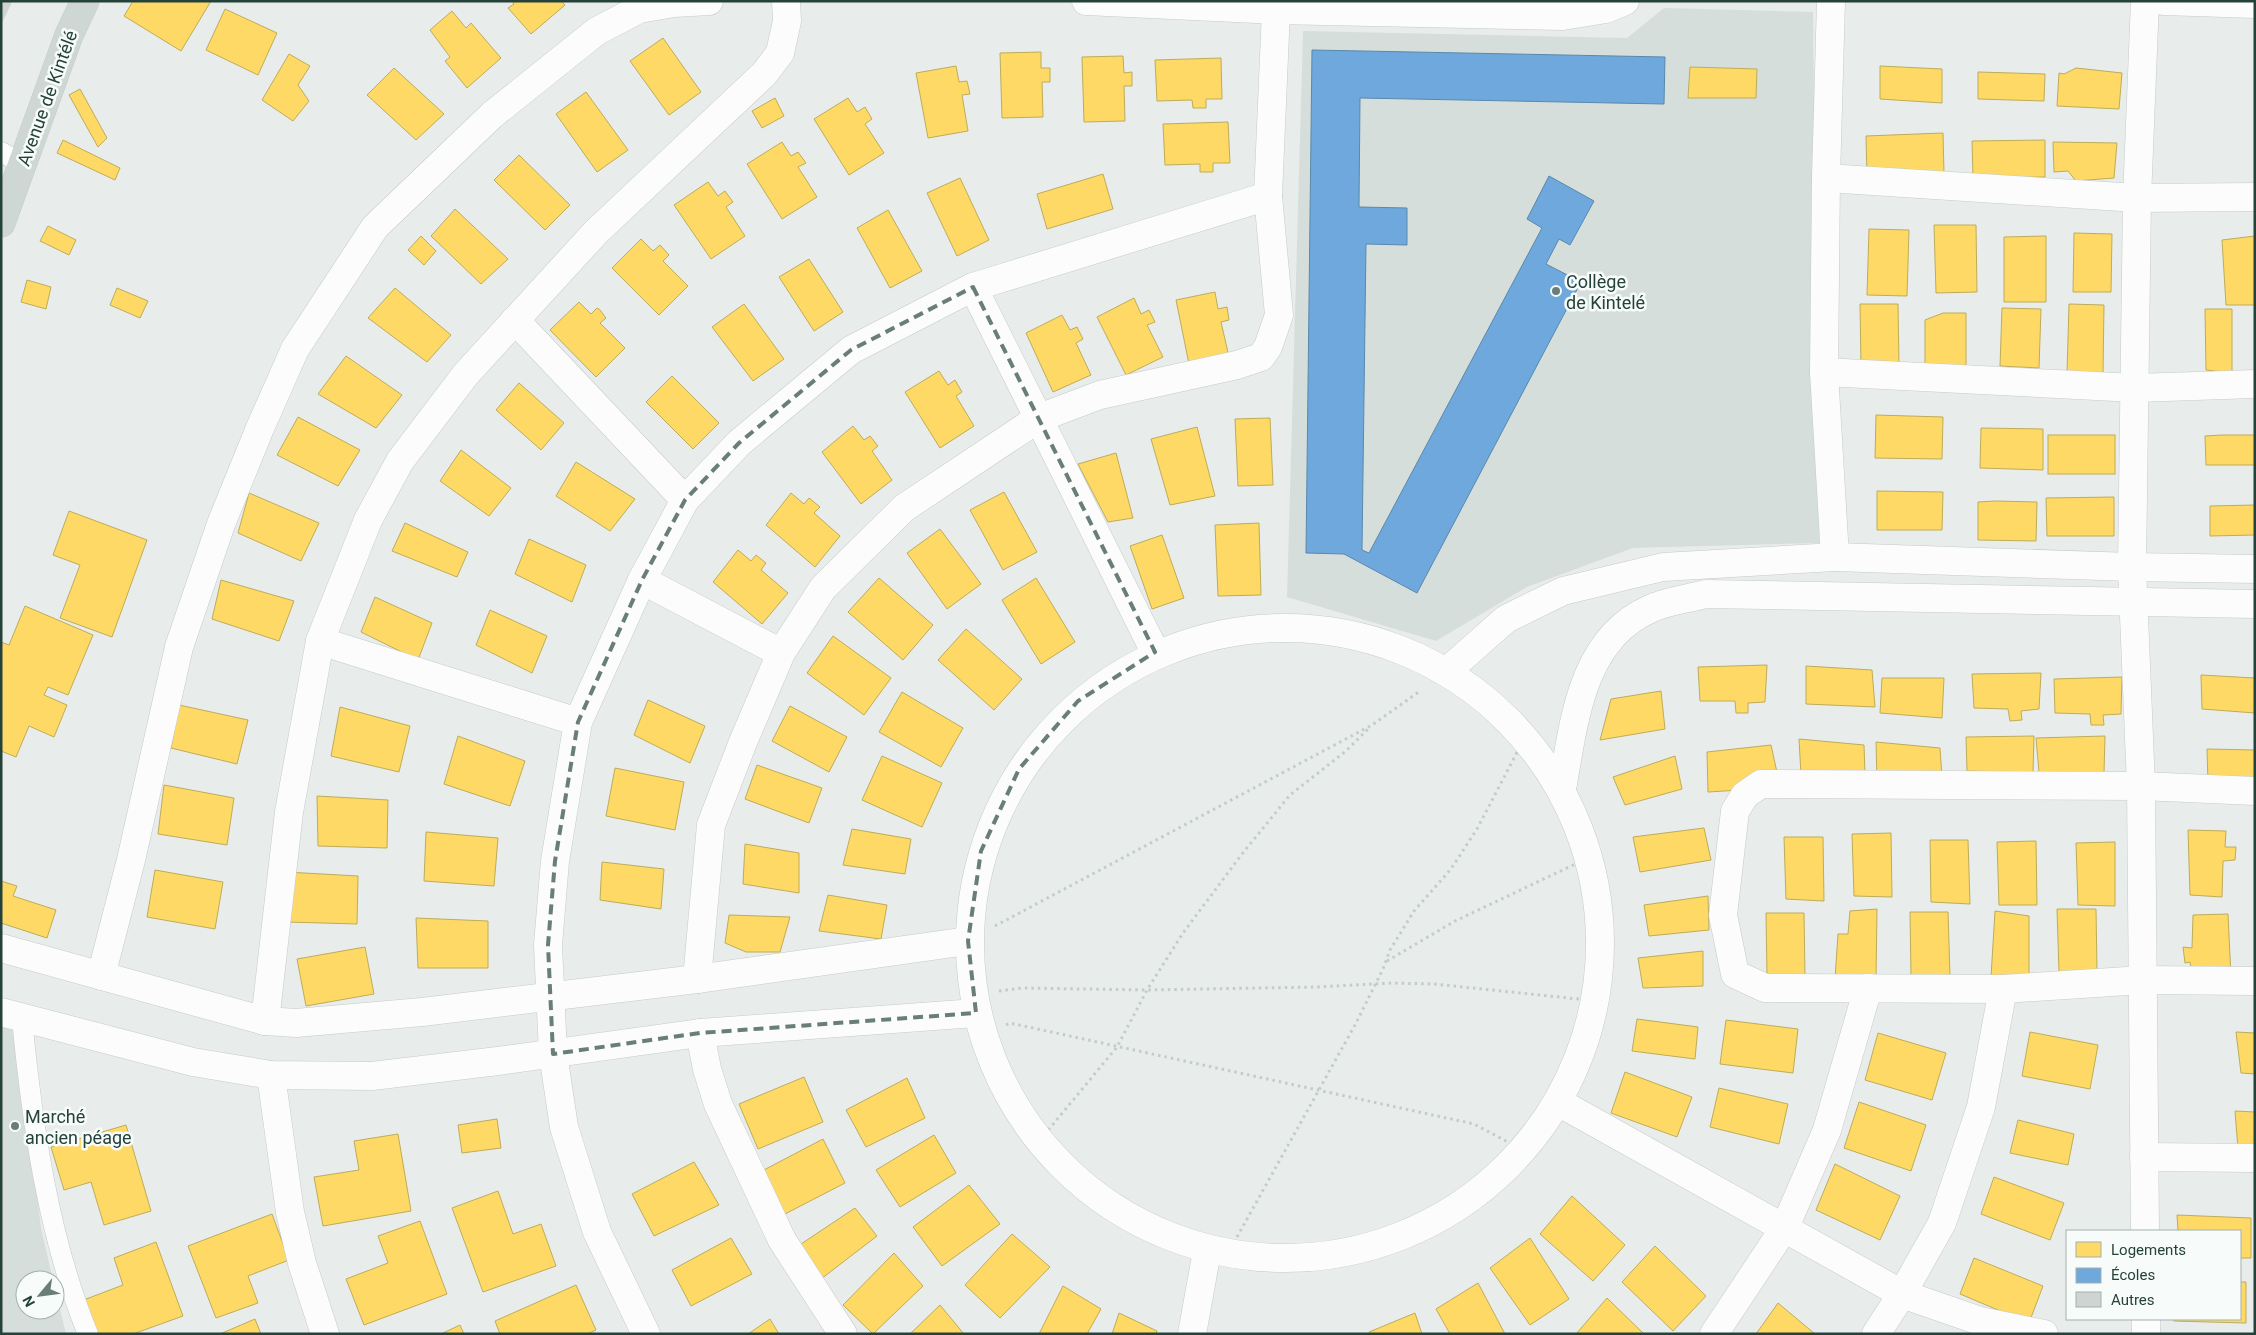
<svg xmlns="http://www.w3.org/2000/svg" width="2256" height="1335" viewBox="0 0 2256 1335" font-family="Roboto,sans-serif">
<rect width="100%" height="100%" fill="#e8edeb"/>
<g fill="#d6dedb">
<polygon points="1664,8 1813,12 1819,543 1633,548 1527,587 1436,641 1287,597 1303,31 1627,38"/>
<polygon points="1,1020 16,1024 41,1228 53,1280 25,1280 25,1310 55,1310 55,1289 66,1334 1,1334"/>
</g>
<g fill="#ffd966" stroke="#bdac59">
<polygon points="133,1 211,1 181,51 124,16"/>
<polygon points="512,1 561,1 565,5 531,34 508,8 514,4"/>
<polygon points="225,9 277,33 258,75 206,50"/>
<polygon points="452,11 466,28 471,23 501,58 467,88 445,61 450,57 430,30"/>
<polygon points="663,38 701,92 669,115 630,61"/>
<polygon points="1041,52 1041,68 1050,68 1050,82 1042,82 1043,117 1002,118 1000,53"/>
<polygon points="289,54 310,66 298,85 309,101 293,121 262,100"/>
<polygon points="1123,56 1124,73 1132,72 1132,86 1124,86 1125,121 1084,122 1082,57"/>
<polygon points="1221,58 1222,99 1206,99 1206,108 1193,108 1192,100 1157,101 1155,60"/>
<polygon points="956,66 959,82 967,81 970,94 962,95 968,131 928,138 916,73"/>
<polygon points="1880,66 1942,69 1942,103 1880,99"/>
<polygon points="1690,67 1757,69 1756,98 1688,98"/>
<polygon points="394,68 444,114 416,140 367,95"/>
<polygon points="2076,68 2122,73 2119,109 2057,106 2059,73 2064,74"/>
<polygon points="1978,72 2045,74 2044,101 1978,99"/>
<polygon points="80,89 107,138 98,147 69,95"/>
<polygon points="586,92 628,150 597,172 556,114"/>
<polygon points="775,98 784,116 762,128 752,111"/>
<polygon points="848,98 857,112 865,107 872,119 865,124 884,153 849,175 814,119"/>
<polygon points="1228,122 1230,163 1213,163 1213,172 1200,172 1200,164 1165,165 1163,124"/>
<polygon points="1943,133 1944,174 1867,177 1866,136"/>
<polygon points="63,140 120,168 115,180 57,153"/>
<polygon points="2045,140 2045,177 1973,178 1972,141"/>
<polygon points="782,142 791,156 798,152 806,163 798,167 817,197 782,219 747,164"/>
<polygon points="2053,142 2117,143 2114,178 2076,181 2068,171 2054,172"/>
<polygon points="519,155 570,205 545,230 494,180"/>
<polygon points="1103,174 1113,209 1047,229 1037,194"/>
<polygon points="960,178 989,240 957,256 927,193"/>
<polygon points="708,182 718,196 725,191 733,202 726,207 745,236 711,259 674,205"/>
<polygon points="455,209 508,259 481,284 431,236"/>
<polygon points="888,210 922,271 890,288 857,228"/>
<polygon points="1934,225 1976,225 1977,292 1936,293"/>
<polygon points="48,226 76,240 69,255 40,241"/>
<polygon points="1869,229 1909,230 1907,296 1867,295"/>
<polygon points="2074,233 2112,234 2111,292 2073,292"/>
<polygon points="421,236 436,251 424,265 408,250"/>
<polygon points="2046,236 2046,302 2004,302 2004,237"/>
<polygon points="2255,236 2255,305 2226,305 2222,240"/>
<polygon points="641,239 653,251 660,245 669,255 663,261 688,286 659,315 612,268"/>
<polygon points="809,259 843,312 814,331 779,277"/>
<polygon points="27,280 51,287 46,309 21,302"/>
<polygon points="117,288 148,301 140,318 110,305"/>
<polygon points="395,288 451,335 427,362 368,318"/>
<polygon points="1215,292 1218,309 1227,307 1229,320 1221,322 1229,357 1189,364 1176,300"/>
<polygon points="1134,298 1141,314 1149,310 1155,322 1147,325 1163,357 1126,375 1097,317"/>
<polygon points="579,302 591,314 597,308 600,310 606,318 600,323 625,348 596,377 550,330"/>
<polygon points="744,304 784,359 753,381 712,327"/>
<polygon points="1860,304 1898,304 1899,365 1861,366"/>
<polygon points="2069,304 2104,305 2103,373 2067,372"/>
<polygon points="2002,308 2041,309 2039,368 2000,366"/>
<polygon points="2205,309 2232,309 2232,373 2206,370"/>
<polygon points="1943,313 1966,313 1966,371 1925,371 1925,320"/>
<polygon points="1062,315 1070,330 1077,327 1083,339 1076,343 1091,375 1053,392 1026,333"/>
<polygon points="346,356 402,395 376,428 318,394"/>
<polygon points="939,371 948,385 955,380 962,392 956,396 974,426 940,448 905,392"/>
<polygon points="672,376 719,423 693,449 646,402"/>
<polygon points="519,383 564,423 541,450 496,410"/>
<polygon points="1876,415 1943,417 1942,459 1875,458"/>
<polygon points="298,417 360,450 338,486 277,455"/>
<polygon points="1270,418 1273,485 1238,486 1235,419"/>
<polygon points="853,426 864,440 870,436 878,446 872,451 892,480 861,504 822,452"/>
<polygon points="1197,427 1215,496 1170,505 1151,439"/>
<polygon points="1981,428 2043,429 2043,470 1980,468"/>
<rect x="2048" y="435" width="67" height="39"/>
<polygon points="2221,435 2255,435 2255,465 2206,465 2205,436"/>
<polygon points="461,450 511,488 489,516 440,481"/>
<polygon points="1116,453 1133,518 1108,522 1078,464"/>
<polygon points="576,462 635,499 610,531 556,496"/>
<polygon points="1877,491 1943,492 1942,530 1877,530"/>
<polygon points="1004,492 1037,552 1003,570 970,510"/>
<polygon points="249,493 319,523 301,561 238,533"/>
<polygon points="791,493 804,504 809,498 820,507 814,513 840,536 815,567 766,525"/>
<polygon points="2114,497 2114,536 2047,536 2046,498"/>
<polygon points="1995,501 2037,502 2036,541 1978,540 1978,502"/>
<polygon points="2255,505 2255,535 2210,536 2210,506"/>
<polygon points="69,511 147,540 112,637 60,618 80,565 53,555"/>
<polygon points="405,523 468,552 457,577 392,551"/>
<polygon points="1259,523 1261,595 1218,596 1215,525"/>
<polygon points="940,529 981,584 947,609 907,553"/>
<polygon points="1162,535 1184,598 1152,609 1130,546"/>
<polygon points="529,539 586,565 572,602 515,574"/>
<polygon points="738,550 751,561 756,555 766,563 761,570 788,593 762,624 713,582"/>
<polygon points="879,578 933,625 903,660 848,612"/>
<polygon points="1036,578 1075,642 1041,664 1002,600"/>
<polygon points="221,580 294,601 279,641 212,619"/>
<polygon points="375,597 432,623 418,660 361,632"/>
<polygon points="25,606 93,635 68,695 48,687 44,695 67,705 54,737 29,726 16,757 1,751 1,642 9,645"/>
<polygon points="490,610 547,636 532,673 476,645"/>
<polygon points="966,629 1022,679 994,710 938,660"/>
<polygon points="833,636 891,678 864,715 807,673"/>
<polygon points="1767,665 1765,702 1748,703 1748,713 1736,713 1735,701 1700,701 1698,667"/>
<polygon points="1806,666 1872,670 1875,707 1806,704"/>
<polygon points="2041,673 2039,709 2021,711 2022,720 2010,721 2008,709 1974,708 1972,674"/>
<polygon points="2201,675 2255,678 2255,713 2202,709"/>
<polygon points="2122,677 2121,714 2103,715 2104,725 2091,725 2090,714 2055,713 2054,679"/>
<polygon points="1882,678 1944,678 1942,718 1880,713"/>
<polygon points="1661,691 1665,729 1600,740 1611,699"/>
<polygon points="902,692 963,728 941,767 879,732"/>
<polygon points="648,700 705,726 690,763 634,735"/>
<polygon points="179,705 248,720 237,764 171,748"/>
<polygon points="790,706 847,737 829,772 772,741"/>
<polygon points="340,707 410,726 399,772 331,756"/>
<polygon points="458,736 525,761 510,806 444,784"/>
<polygon points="2034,736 2033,773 1967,771 1966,737"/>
<polygon points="2105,736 2104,773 2039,772 2036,738"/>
<polygon points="1799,739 1864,745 1865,774 1801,775"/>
<polygon points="1876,742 1940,748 1942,777 1877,778"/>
<polygon points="1771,745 1778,777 1740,790 1708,792 1707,752"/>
<polygon points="2207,749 2255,750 2255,785 2208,783"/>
<polygon points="882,756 942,783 922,827 862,800"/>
<polygon points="1675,756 1682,789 1625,805 1613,777"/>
<polygon points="757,765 822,788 809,823 745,799"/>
<polygon points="615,768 684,782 675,830 606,816"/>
<polygon points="164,785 234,798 227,845 158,834"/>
<polygon points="317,796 388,800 387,848 318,846"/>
<polygon points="1704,828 1711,860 1640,872 1633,837"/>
<polygon points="852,829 911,839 905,874 843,865"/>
<polygon points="2188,830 2226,831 2225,847 2236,847 2235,860 2223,861 2222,897 2190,895"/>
<polygon points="426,832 498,838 494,886 424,881"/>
<polygon points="1891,833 1892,897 1854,896 1852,834"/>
<polygon points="1784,837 1823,837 1824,901 1786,899"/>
<polygon points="1930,840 1968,840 1970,904 1931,902"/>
<polygon points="2036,841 2037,905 1999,905 1997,842"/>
<polygon points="2115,842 2115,906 2078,905 2076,843"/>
<polygon points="745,844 799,853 799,893 743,884"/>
<polygon points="602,862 664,869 661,909 600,900"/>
<polygon points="155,870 223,882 215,929 147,917"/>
<polygon points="286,872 358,876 357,924 287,922"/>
<polygon points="1,881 17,886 13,896 56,910 47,938 1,923"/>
<polygon points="828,895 887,905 881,939 819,931"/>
<polygon points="1708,896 1709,930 1649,936 1644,905"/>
<polygon points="1877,909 1876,979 1835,979 1838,934 1848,934 1850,911"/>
<polygon points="2057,909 2096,909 2097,973 2059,972"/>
<polygon points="1995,911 2029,916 2029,980 1991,977"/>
<polygon points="1910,912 1948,912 1950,976 1911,975"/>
<polygon points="1766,913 1804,913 1805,977 1767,976"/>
<polygon points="2228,914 2231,977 2192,977 2190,962 2185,963 2183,947 2192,948 2193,915"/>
<polygon points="729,915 790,917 780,952 746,952 725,943"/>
<polygon points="416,918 488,921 488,968 418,968"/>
<polygon points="365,947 374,994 306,1006 297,959"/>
<polygon points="1703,951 1703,986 1643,988 1638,958"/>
<polygon points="1637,1019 1698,1027 1695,1059 1632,1051"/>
<polygon points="1726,1020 1798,1029 1793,1073 1720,1064"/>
<polygon points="2030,1032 2098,1045 2090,1089 2022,1076"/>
<polygon points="2236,1032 2255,1033 2255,1074 2241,1073"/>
<polygon points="1878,1033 1946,1053 1932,1100 1865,1080"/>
<polygon points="1625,1072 1692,1097 1677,1137 1611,1113"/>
<polygon points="804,1077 823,1122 758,1149 739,1104"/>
<polygon points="907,1078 925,1118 866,1147 846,1110"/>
<polygon points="1719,1088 1788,1104 1779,1144 1710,1127"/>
<polygon points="1859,1102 1926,1125 1911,1171 1844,1148"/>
<polygon points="2235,1111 2255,1112 2255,1150 2238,1149"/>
<polygon points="497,1119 501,1148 462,1153 458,1125"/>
<polygon points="2018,1120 2074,1134 2068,1165 2010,1153"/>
<polygon points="126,1125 151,1211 104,1225 91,1182 64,1190 51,1147"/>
<polygon points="398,1134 411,1211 323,1226 314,1177 359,1170 354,1141"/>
<polygon points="934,1135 956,1173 900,1207 876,1170"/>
<polygon points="823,1139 845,1183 783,1215 760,1172"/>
<polygon points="694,1162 719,1205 654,1236 632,1194"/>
<polygon points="1835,1164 1900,1196 1880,1240 1816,1210"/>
<polygon points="1994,1177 2064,1203 2050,1240 1981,1214"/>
<polygon points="969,1185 1000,1224 942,1266 913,1227"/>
<polygon points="498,1191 513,1234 541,1224 556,1266 483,1292 452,1208"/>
<polygon points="1572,1196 1625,1245 1593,1281 1540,1234"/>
<polygon points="855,1208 877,1236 821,1279 798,1246"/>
<polygon points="272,1214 289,1260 248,1276 258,1303 216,1318 188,1246"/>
<polygon points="2177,1215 2251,1218 2251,1258 2240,1258 2240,1231 2178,1231"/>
<polygon points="420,1221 447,1294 364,1325 346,1279 388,1263 378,1236"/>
<polygon points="1012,1234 1050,1267 1000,1318 965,1285"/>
<polygon points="731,1238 752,1274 691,1306 672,1270"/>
<polygon points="1530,1238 1569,1299 1530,1325 1490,1268"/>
<polygon points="156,1242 183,1316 133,1334 94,1334 81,1301 123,1285 114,1258"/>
<polygon points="1655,1246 1706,1296 1673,1331 1622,1282"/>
<polygon points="894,1253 923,1286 873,1334 843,1305"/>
<polygon points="1974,1258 2043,1286 2029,1323 1960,1294"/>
<polygon points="2240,1282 2246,1282 2246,1323 2174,1321 2173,1319 2240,1319"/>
<polygon points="1478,1283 1505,1334 1450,1334 1436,1309"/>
<polygon points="576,1285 596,1330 587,1334 500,1334 495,1321"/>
<polygon points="1063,1286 1101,1309 1087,1334 1039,1334"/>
<polygon points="1607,1298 1644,1334 1576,1334"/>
<polygon points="1778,1303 1815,1334 1756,1334"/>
<polygon points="940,1305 964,1334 910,1334"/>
<polygon points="1119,1313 1157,1331 1156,1334 1112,1334"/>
<polygon points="1415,1313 1422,1334 1370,1334 1369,1332"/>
<polygon points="255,1319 261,1334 220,1334"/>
<polygon points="770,1319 779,1334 748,1334"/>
<polygon points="460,1325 464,1334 441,1334"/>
</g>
<polygon fill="#6fa8dc" stroke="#5889ab" points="1312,50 1665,57 1664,104 1360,98 1359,207 1407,208 1407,245 1366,244 1362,550 1369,553 1542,228 1527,219 1549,176 1594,201 1570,245 1559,239 1546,264 1581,282 1417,593 1344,554 1306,553"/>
<polygon fill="#cfd4d2" stroke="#d1d6d4" points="1,1 12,1 1,24"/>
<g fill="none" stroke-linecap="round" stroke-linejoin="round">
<defs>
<g id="lane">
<polyline points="1,152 23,164"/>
<path d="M 22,1019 C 32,1122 48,1237 88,1334"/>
</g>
<g id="street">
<polyline points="1086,1 1276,10 1563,16 1606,9 1625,1"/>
<polyline points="1831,1 1826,178 1824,372 1835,557"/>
<polyline points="2163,1 2255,4"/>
<polyline points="1826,178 2137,198 2255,197"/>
<polyline points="973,287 1155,652"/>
<polyline points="515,320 685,500"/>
<polyline points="1824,372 2135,388 2255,384"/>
<polyline points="642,580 781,653"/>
<circle cx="1285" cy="943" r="315"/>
<polyline points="320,641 578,722"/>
<polyline points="1446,672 1506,619 1563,591 1663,567 1835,557 2132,567 2255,569"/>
<path d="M 1562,789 C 1574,724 1580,640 1650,609 C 1666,601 1688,599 1705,594 L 2255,604"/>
<polyline points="2255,791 2141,786 1761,784 1745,795 1735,811 1723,915 1735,974 1765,988 2003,989 2143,980 2255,981"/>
<polyline points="1,948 265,1021 296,1023 422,1012 697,979 968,941"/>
<polyline points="101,976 131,860 179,647 221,524 260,428 295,349 375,227 492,115 597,31 639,9 674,3 709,1"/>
<polyline points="697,979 711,825 743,742 781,653 823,588 904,508 1039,418 1100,395 1237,365 1261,357 1268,347 1279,315 1268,196 1276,10"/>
<polyline points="1,1012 193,1062 271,1075 372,1076 498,1061 700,1033 976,1013"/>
<polyline points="265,1021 289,812 320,641 368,520 400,461 466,374 596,232 764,74 780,53 787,21 786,1"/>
<polyline points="700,1033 707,1069 718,1104 782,1240 843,1334"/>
<polyline points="271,1075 290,1212 302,1263 325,1334"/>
<polyline points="1560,1103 1902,1294 1980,1321 2044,1334"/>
<polyline points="2144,1157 2255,1158"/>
<polyline points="2145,1231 2141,786 2132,567 2137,198 2145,1"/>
<polyline points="2146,1319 2146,1334"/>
<polyline points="646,1334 597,1232 564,1127 553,1054 548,945 555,861 578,722 642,580 685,500 739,443 851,350 973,287 1268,196"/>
<polyline points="1192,1334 1207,1251"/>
<polyline points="1714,1334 1785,1227 1827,1130 1868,988"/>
<polyline points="1876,1334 1902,1294 1942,1223 1981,1107 2003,989"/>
</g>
<polyline id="primary" points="1,223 69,35 85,1"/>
</defs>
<use href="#lane" stroke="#c5cac8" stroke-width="21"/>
<use href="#street" stroke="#c5cac8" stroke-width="29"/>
<use href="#primary" stroke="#c3ccc9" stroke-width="29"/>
<g stroke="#c3ccca" stroke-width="3" stroke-dasharray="2.5 4" stroke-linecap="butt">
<polyline points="995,926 1372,725 1420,691"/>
<polyline points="1387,961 1455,921 1586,859"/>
<polyline points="999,991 1022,988 1147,990 1316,987 1392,983 1434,984 1597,1001"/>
<polyline points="1006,1025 1010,1023 1474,1124 1523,1150"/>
<polyline points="1040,1140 1117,1047 1147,990 1183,933 1242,854 1290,795 1346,751 1370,727"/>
<polyline points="1237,1237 1355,1025 1383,969 1390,950 1414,911 1451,869 1477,829 1525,737"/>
</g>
<use href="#lane" stroke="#fcfcfc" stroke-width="20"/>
<use href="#street" stroke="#fcfcfc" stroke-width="28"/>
<use href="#primary" stroke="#cfd7d5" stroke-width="28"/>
</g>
<path fill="none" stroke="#697e78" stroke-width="4" stroke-dasharray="10 6" stroke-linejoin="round" d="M 973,287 L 1155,652 L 1078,701 L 1019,769 L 981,851 L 968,941 L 976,1013 L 700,1033 L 553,1054 L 548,945 L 555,861 L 578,722 L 642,580 L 685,500 L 739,443 L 851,350 Z"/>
<g fill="#697e78" stroke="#f7fbf9" stroke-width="2">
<circle cx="1556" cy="291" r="5"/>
<circle cx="15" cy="1126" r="5"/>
</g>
<g text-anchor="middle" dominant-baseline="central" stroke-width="5" stroke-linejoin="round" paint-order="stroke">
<g font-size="18" fill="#24423a" stroke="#f7fbf9">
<text transform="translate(47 98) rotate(-70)">Avenue de Kintélé</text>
</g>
<g font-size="18" fill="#24423a" stroke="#f7fbf9" text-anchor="start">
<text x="1566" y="281">Collège<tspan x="1566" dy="21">de Kintelé</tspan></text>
<text x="25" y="1116">Marché<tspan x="25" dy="21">ancien péage</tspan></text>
</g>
</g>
<rect width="2256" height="1335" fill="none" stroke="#24423a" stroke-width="5"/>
<rect x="2066" y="1230" width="175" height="90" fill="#f7fbf9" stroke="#a3b1ad"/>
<rect x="2076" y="1242" width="25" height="15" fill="#ffd966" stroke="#a3b1ad"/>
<text x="2111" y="1255" font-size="15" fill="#24423a">Logements</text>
<rect x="2076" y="1268" width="25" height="15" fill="#6fa8dc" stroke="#a3b1ad"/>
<text x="2111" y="1280" font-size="15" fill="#24423a">Écoles</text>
<rect x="2076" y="1292" width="25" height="15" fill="#cfd4d2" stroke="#a3b1ad"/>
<text x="2111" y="1305" font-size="15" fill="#24423a">Autres</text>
<g transform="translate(40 1295) rotate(241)"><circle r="24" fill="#f7fbf9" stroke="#a3b1ad"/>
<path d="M0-4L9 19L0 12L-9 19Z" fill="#697e78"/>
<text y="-8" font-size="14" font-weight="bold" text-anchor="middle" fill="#24423a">N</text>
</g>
</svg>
